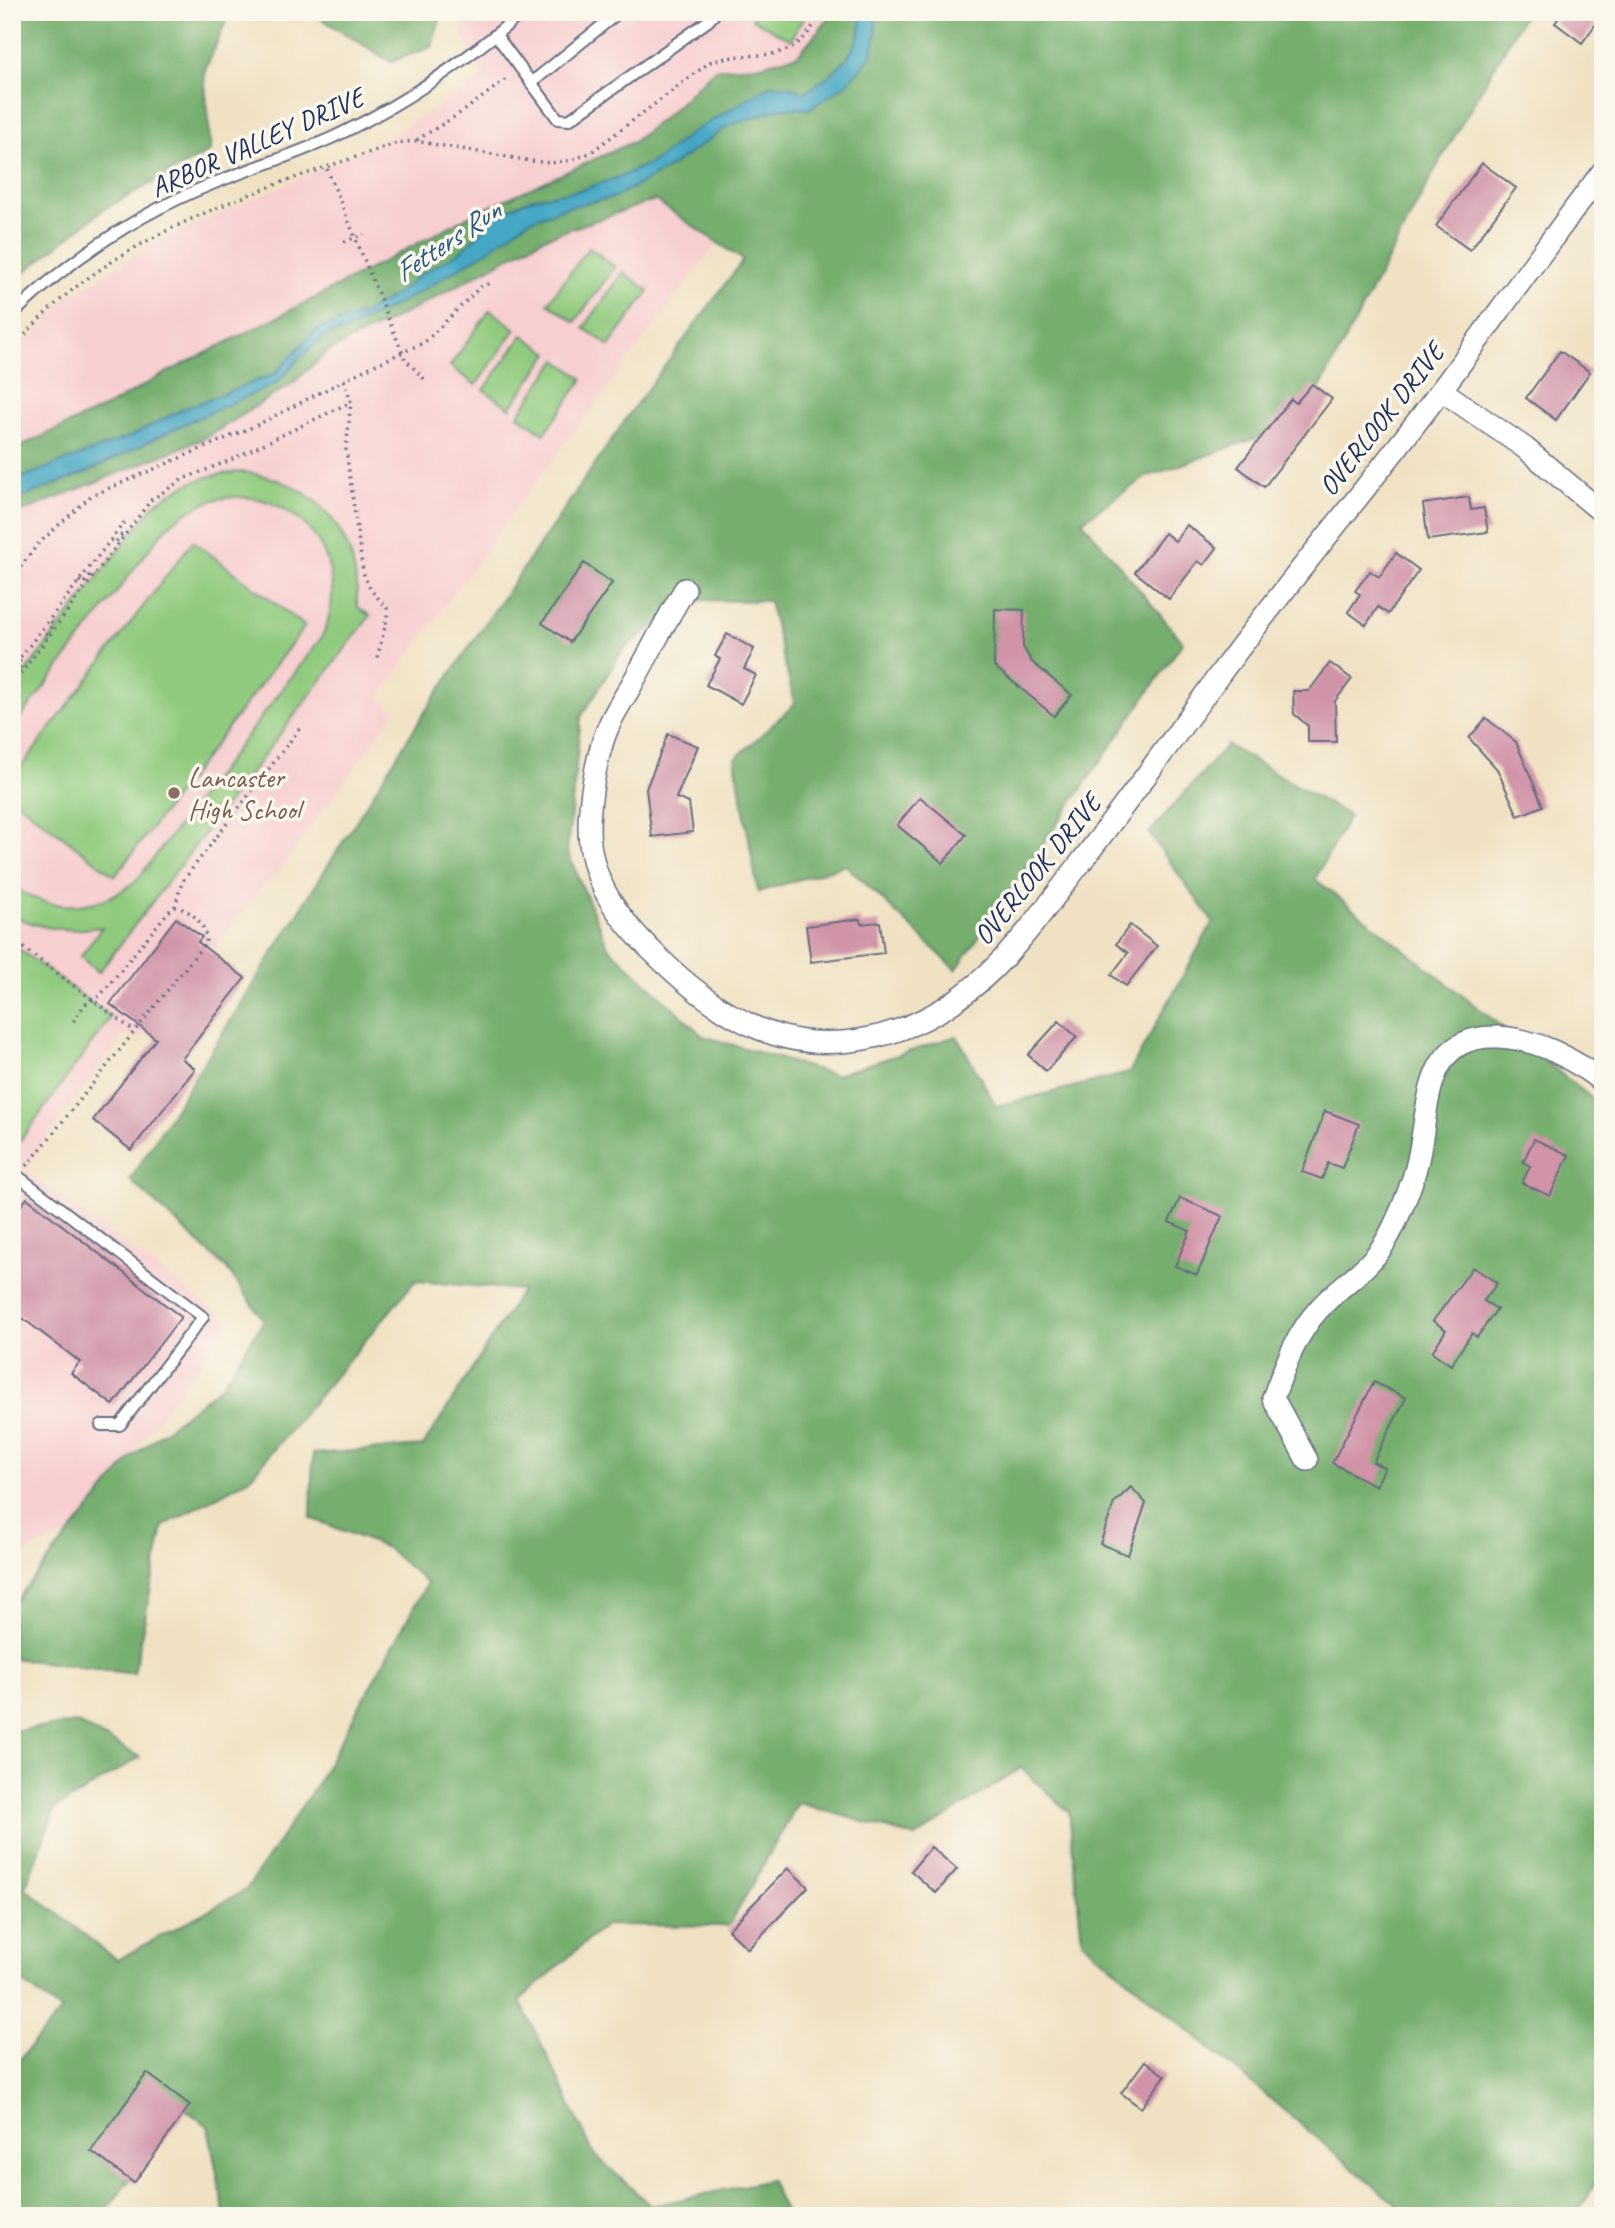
<svg xmlns="http://www.w3.org/2000/svg" width="1615" height="2228" viewBox="0 0 1615 2228" font-family="Caveat,sans-serif">
<rect width="100%" height="100%" fill="#fbf7ec"/>
<filter id="ink" filterUnits="userSpaceOnUse"><feTurbulence type="fractalNoise" baseFrequency=".0143" numOctaves="2"/><feDisplacementMap in="SourceGraphic" scale="14" xChannelSelector="R" yChannelSelector="G"/><feConvolveMatrix kernelMatrix="1 2 1 2 8 2 1 2 1" color-interpolation-filters="sRGB"/></filter>
<filter id="wash" filterUnits="userSpaceOnUse"><feTurbulence type="fractalNoise" baseFrequency=".00686" numOctaves="4" result="noise"/><feDisplacementMap in="SourceGraphic" scale="28" xChannelSelector="R" yChannelSelector="G"/><feGaussianBlur stdDeviation="1.57" result="paint"/><feColorMatrix in="noise" values="0 0 0 0 0 0 0 0 0 0 0 0 0 0 0 0 0 1.4 0 .05"/><feComposite in="paint" operator="in"/></filter>
<g filter="url(#wash)">
<rect width="100%" height="100%" fill="#f0e1c3"/>
<polygon fill="#f7cfd0" points="469,12 892,12 514,511 379,697 396,711 275,875 261,889 138,1040 126,1031 24,1170 231,1322 75,1531 12,1557 12,359 64,300 158,241 382,141 485,76 462,34"/>
<g fill="#90ca7e" stroke="#567c6e" stroke-width="2">
<polygon points="755,12 807,12 791,40 752,19"/>
<polygon points="589,247 615,267 575,322 548,303"/>
<polygon points="623,272 649,291 609,346 584,328"/>
<polygon points="490,310 516,329 476,385 450,366"/>
<polygon points="523,335 549,353 510,408 484,390"/>
<polygon points="557,360 583,379 544,434 518,415"/>
<path d="M 240,472 C 315,479 359,531 357,606 L 370,616 L 99,972 L 80,957 L 102,927 C 70,932 42,930 12,915 L 12,886 C 53,914 99,911 137,880 L 322,637 C 369,529 240,446 161,534 L 12,729 L 12,689 L 154,505 C 181,484 206,474 240,472 Z"/>
<polygon points="193,541 305,626 115,876 12,798 12,779"/>
<polygon points="12,944 111,1017 12,1152"/>
</g>
<g fill="#74ae6d" stroke="#486e66" stroke-width="2">
<polygon points="12,12 230,12 204,73 211,151 104,209 12,282"/>
<polygon points="314,12 442,12 432,47 391,62 315,15"/>
<polygon points="834,12 1526,12 1435,170 1302,422 1146,477 1082,521 1183,642 956,970 846,865 758,892 735,759 795,704 769,601 687,600 623,650 581,717 567,851 608,947 703,1036 835,1075 957,1036 996,1106 1129,1073 1213,922 1149,833 1227,745 1349,816 1315,879 1603,1107 1603,2172 1578,2211 1577,2216 1410,2216 1082,1941 1069,1812 1021,1768 916,1837 798,1803 729,1926 605,1925 520,2000 594,2154 651,2206 770,2180 787,2216 225,2216 208,2126 150,2084 130,2179 102,2216 12,2216 12,2068 61,2011 12,1974 12,1731 78,1723 140,1757 55,1809 25,1888 117,1960 246,1890 318,1782 427,1583 387,1548 311,1518 313,1454 423,1446 522,1290 415,1281 249,1479 163,1526 134,1674 12,1658 12,1605 132,1457 222,1385 264,1320 226,1268 130,1180 426,710 630,413 743,260 655,200 544,238 418,307 330,350 293,383 207,437 12,516 12,454 25,444 106,407 168,372 319,296 471,215 633,142 667,115 715,69 757,66 798,55"/>
</g>
<path fill="#44a7c4" stroke="#306b91" stroke-width="2" d="M 862,12 L 875,12 L 876,34 L 871,56 L 847,84 L 809,109 L 781,108 L 728,126 L 666,170 L 615,197 L 567,207 L 528,221 L 487,251 L 404,301 L 343,331 L 326,336 L 302,355 L 276,384 L 186,423 L 87,472 L 12,501 L 12,482 L 18,479 L 129,437 L 181,410 L 275,374 L 315,330 L 365,313 L 398,293 L 421,274 L 460,252 L 485,228 L 493,216 L 533,198 L 581,190 L 622,176 L 655,161 L 692,132 L 771,85 L 791,87 L 804,93 C 826,79 851,62 859,35 C 861,28 861,20 862,12 Z"/>
<g id="blocks">
<g fill="#d093a7">
<polygon points="1563,12 1603,12 1603,14 1582,43 1555,23"/>
<polygon points="1482,163 1516,188 1470,250 1436,226"/>
<polygon points="1560,351 1590,372 1556,420 1526,398"/>
<polygon points="1312,384 1332,399 1264,487 1238,467 1291,399 1296,403"/>
<polygon points="1469,497 1471,510 1484,508 1488,532 1428,540 1423,504"/>
<polygon points="1187,525 1217,548 1204,565 1198,561 1169,599 1135,572 1165,533 1175,541"/>
<polygon points="1396,553 1419,570 1388,614 1378,607 1366,625 1348,612 1360,594 1355,591 1370,571 1379,577"/>
<polygon points="584,563 612,583 570,642 542,623"/>
<polygon points="995,609 1024,610 1023,647 1032,662 1072,695 1054,716 994,666"/>
<polygon points="727,634 754,649 744,669 756,675 741,704 706,685 720,659 715,656"/>
<polygon points="1330,663 1352,679 1335,701 1336,742 1308,742 1308,726 1294,714 1293,691 1309,691"/>
<polygon points="1486,718 1516,742 1543,806 1518,816 1497,769 1469,738"/>
<polygon points="668,734 698,746 676,798 689,803 693,832 652,837 646,789"/>
<polygon points="920,797 966,835 943,863 897,825"/>
<polygon points="176,918 202,937 198,942 245,978 182,1059 195,1069 131,1150 93,1120 156,1039 110,1004"/>
<polygon points="860,919 861,924 880,922 884,953 811,962 806,926"/>
<polygon points="1130,925 1157,946 1126,986 1111,975 1128,953 1116,944"/>
<polygon points="1059,1021 1077,1037 1046,1071 1028,1055"/>
<polygon points="1325,1111 1359,1124 1342,1168 1328,1163 1322,1179 1302,1172"/>
<polygon points="1534,1139 1569,1155 1550,1196 1522,1183 1530,1166 1523,1162"/>
<polygon points="27,1198 181,1317 113,1405 71,1373 80,1362 12,1310 12,1217"/>
<polygon points="1180,1198 1222,1216 1197,1275 1175,1266 1190,1231 1169,1222"/>
<polygon points="1473,1267 1497,1283 1484,1301 1497,1309 1477,1337 1472,1333 1451,1365 1432,1352 1446,1330 1433,1321"/>
<polygon points="1374,1382 1406,1398 1373,1462 1385,1468 1376,1486 1332,1463"/>
<polygon points="1131,1487 1146,1503 1128,1555 1100,1544 1114,1503"/>
<polygon points="931,1847 957,1869 936,1893 911,1871"/>
<polygon points="788,1868 808,1887 748,1949 728,1930"/>
<polygon points="1145,2061 1165,2076 1141,2108 1121,2093"/>
<polygon points="147,2073 190,2105 134,2183 91,2151"/>
</g>
</g>
</g>
<g filter="url(#ink)">
<use href="#blocks" fill-opacity="0" stroke="#666d81" stroke-width="2"/>
<g fill="none" stroke-linecap="round" stroke-linejoin="round">
<defs>
<g id="lane">
<polyline points="496,35 558,119 569,120 708,21 716,12"/>
<polyline points="531,83 619,12"/>
<path d="M 12,315 C 70,259 137,214 212,184 C 256,166 303,153 346,131 C 410,100 469,58 523,12"/>
<polyline points="19,1177 203,1317 120,1425 101,1425"/>
</g>
<g id="street">
<polyline points="1441,390 1525,448 1603,513"/>
<path d="M 685,589 C 666,620 650,652 632,684 C 625,697 616,709 610,723 C 597,750 589,799 589,829 C 590,881 618,918 654,953 C 683,982 717,1010 755,1027 C 826,1059 909,1038 967,992 C 1010,958 1042,913 1075,870 C 1125,806 1172,740 1220,674 C 1292,577 1370,485 1442,389 C 1496,316 1548,243 1603,171"/>
<path d="M 1307,1460 L 1273,1398 C 1285,1366 1296,1334 1319,1309 C 1340,1285 1369,1270 1386,1241 C 1397,1222 1410,1190 1416,1168 C 1431,1114 1419,1034 1498,1037 C 1538,1039 1572,1058 1603,1082"/>
</g>
</defs>
<use href="#lane" stroke="#666d81" stroke-width="14"/>
<use href="#street" stroke="#666d81" stroke-width="24"/>
<g stroke="#666d81" stroke-width="3.5" stroke-dasharray="2 5" stroke-linecap="butt">
<polyline points="417,140 465,110 509,77"/>
<polyline points="327,169 405,359 425,380"/>
<polyline points="344,242 364,234"/>
<path d="M 12,351 C 100,235 266,188 397,143 L 415,141 L 531,161 L 552,163 L 572,160 L 590,153 L 710,62 C 762,46 791,72 821,12"/>
<polyline points="344,380 351,402 346,450 363,572 370,589 387,608 387,619 376,662"/>
<polyline points="111,540 115,543 123,533 126,534"/>
<polyline points="12,578 38,544 91,496 257,425 366,369 425,342 480,287 490,283"/>
<polyline points="79,581 83,584 92,574 95,576"/>
<polyline points="47,639 44,637 53,624 49,620"/>
<polyline points="12,668 126,520"/>
<polyline points="17,679 14,677 22,664 18,660"/>
<polyline points="12,685 151,500 183,479 226,462 351,402"/>
<polyline points="175,907 182,882 301,727"/>
<polyline points="12,939 134,1031"/>
<path d="M 27,1166 L 206,942 C 207,925 192,910 175,907 L 168,912 L 100,996 L 85,1004 L 71,1025"/>
</g>
<use href="#lane" stroke="#fff" stroke-width="10"/>
<use href="#street" stroke="#fff" stroke-width="21"/>
</g>
</g>
<circle fill="#8d6e63" stroke="#fbf7ec" stroke-width="2.5" cx="174" cy="793" r="7"/>
<g text-anchor="middle" dominant-baseline="central" stroke-width="7" stroke-linejoin="round" paint-order="stroke">
<g font-size="28" fill="#1b2f5e" stroke="#fbf7ec">
<text transform="translate(257 142) rotate(-24)">ARBOR VALLEY DRIVE</text>
<text transform="translate(1381 419) rotate(-52)">OVERLOOK DRIVE</text>
<text transform="translate(1037 869) rotate(-51)">OVERLOOK DRIVE</text>
</g>
<g font-size="28" fill="#785e54" stroke="#fbf7ec" text-anchor="start">
<text x="188" y="777">Lancaster<tspan x="188" dy="32">High School</tspan></text>
</g>
<g font-size="30" font-style="italic" fill="#295982" stroke="#fbf7ec">
<text transform="translate(447 241) rotate(-34)">Fetters Run</text>
</g>
</g>
<rect width="1615" height="2228" fill="none" stroke="#fbf7ec" stroke-width="42"/>
</svg>
